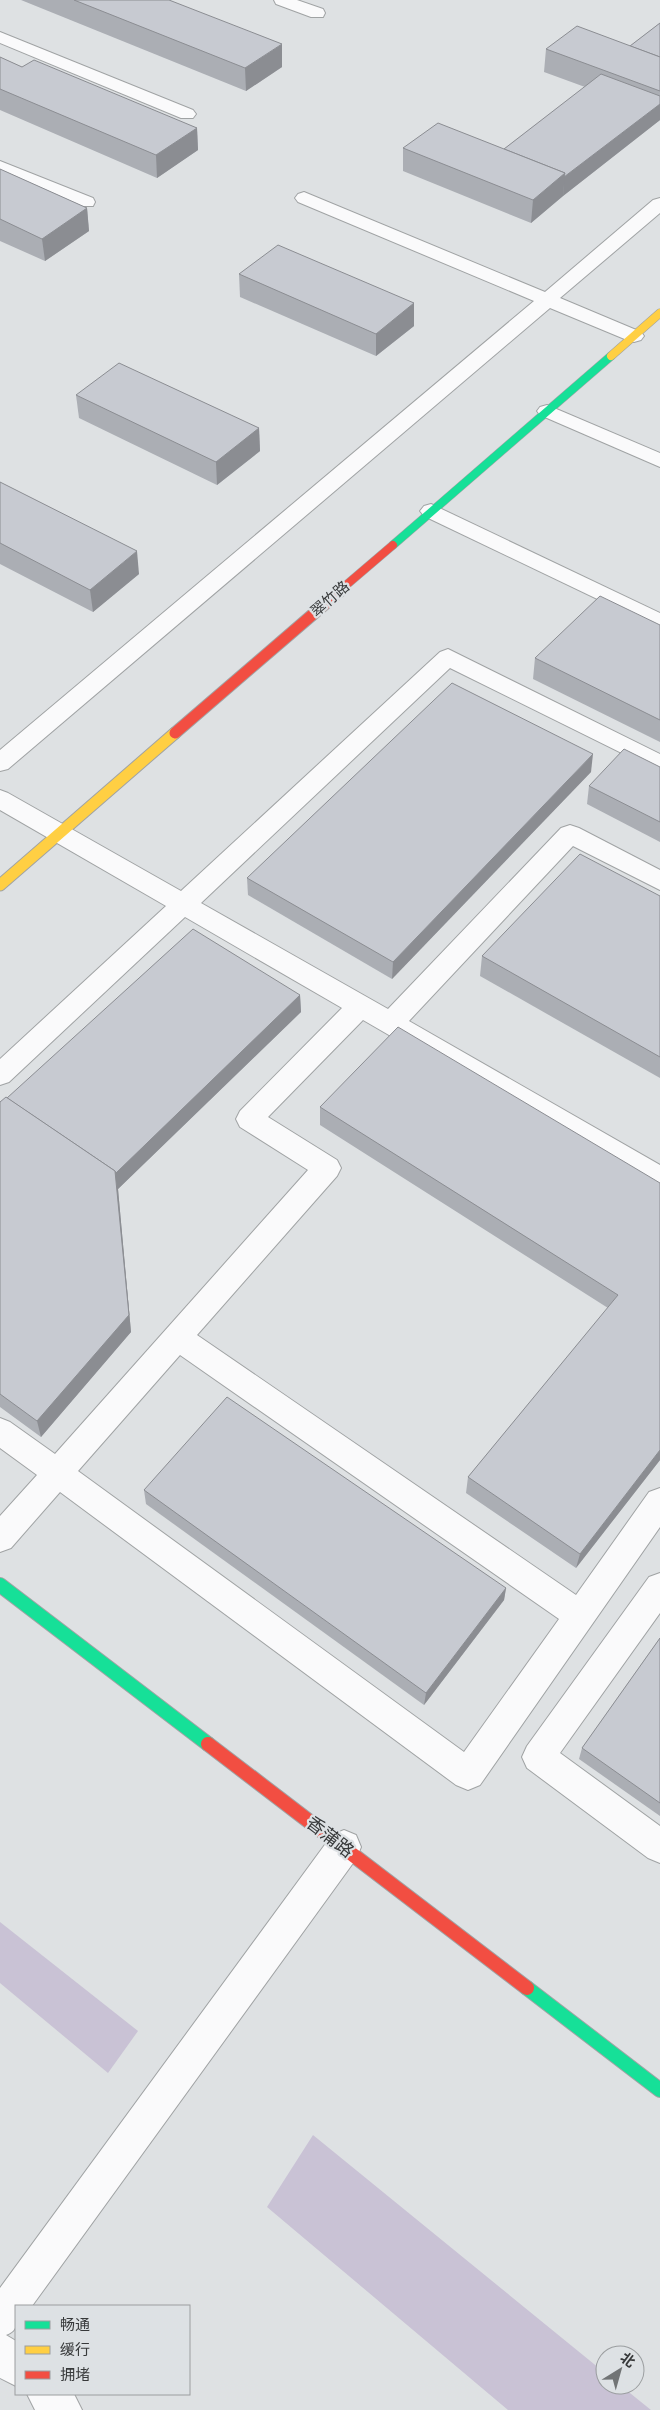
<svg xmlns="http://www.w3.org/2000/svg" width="660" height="2410" viewBox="0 0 660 2410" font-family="'Nunito Sans','Noto Sans SC',sans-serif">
<rect width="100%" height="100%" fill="#dee1e3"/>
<g fill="#c9c2d5">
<polygon points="0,1922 138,2031 108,2073 0,1983"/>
<polygon points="313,2135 605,2373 605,2385 620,2385 651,2410 508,2410 267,2207"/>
</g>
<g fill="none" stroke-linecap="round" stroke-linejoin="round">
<defs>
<g id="lane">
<polygon points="274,0 297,0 323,9 325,13 323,17 311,17 276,4"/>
<polygon points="0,32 193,110 196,114 193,118 181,118 0,43"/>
<polygon points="0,161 93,198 95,202 93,206 79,206 0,173"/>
<polygon points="304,192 545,292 653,200 660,198 660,213 560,298 641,332 644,336 641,340 634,342 627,340 550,308 8,769 0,771 0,750 534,301 298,202 295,198 298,194"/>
<polygon points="547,405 660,453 660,467 540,415 537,411 540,407"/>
<polygon points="431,504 660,613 660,629 424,516 420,511 424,506"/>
<path d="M 448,649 L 660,754 L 660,772 L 450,668 L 201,903 L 388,1009 L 561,828 L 570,825 L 579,828 L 660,870 L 660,890 L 573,846 L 409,1021 L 660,1165 L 660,1189 L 650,1186 L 363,1020 L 268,1117 L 337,1160 L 341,1168 L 337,1176 L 197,1335 L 576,1595 L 649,1492 L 660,1488 L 660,1527 L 480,1785 L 468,1790 L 456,1785 L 60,1492 L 11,1548 L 0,1552 L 0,1516 L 37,1475 L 0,1448 L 0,1418 L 10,1422 L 55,1454 L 308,1170 L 240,1127 L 236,1119 L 240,1111 L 342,1008 L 185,917 L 9,1082 L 0,1085 L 0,1059 L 166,906 L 0,810 L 0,790 L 8,793 L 181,891 L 440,652 ZM 180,1355 L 559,1619 L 464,1752 L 78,1471 Z"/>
<polygon points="660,1573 660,1613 560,1753 660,1826 660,1863 648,1858 527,1768 522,1757 527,1746 649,1577"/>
<path d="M 344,1830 L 356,1835 L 361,1847 L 356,1859 L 32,2306 L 16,2306 C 16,2320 20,2330 6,2335 L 16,2341 L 16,2386 L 0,2378 L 0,2288 L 332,1835 Z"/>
<polygon points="27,2394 74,2394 82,2410 35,2410"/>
</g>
<polyline id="fast-far1" points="393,545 611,356"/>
<g id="fast">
<polyline points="0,1585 208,1744"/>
<polyline points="527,1988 660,2090"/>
</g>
<polyline id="slow-far1" points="611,356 660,313"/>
<polyline id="slow" points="0,885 175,733"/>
<polyline id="jam-far2" points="338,592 393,545"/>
<polyline id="jam-far1" points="175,733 340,591"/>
<polyline id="jam" points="208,1744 527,1988"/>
</defs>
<use href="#lane" stroke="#a0a3a4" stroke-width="2"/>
<use href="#fast-far1" stroke="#a0a3a4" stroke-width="9"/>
<use href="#fast" stroke="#a0a3a4" stroke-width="16"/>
<use href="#slow-far1" stroke="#a0a3a4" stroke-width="9"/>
<use href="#slow" stroke="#a0a3a4" stroke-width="13"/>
<use href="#jam-far2" stroke="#a0a3a4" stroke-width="9"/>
<use href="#jam-far1" stroke="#a0a3a4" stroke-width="13"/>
<use href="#jam" stroke="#a0a3a4" stroke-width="16"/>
<use href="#lane" fill="#fafafb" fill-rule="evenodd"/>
<use href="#fast-far1" stroke="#16e098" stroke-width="8"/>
<use href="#fast" stroke="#16e098" stroke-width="14"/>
<use href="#slow-far1" stroke="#ffcf43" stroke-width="8"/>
<use href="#slow" stroke="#ffcf43" stroke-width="11"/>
<use href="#jam-far2" stroke="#f24e42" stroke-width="8"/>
<use href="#jam-far1" stroke="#f24e42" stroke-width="11"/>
<use href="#jam" stroke="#f24e42" stroke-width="14"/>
</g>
<g fill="#abaeb4">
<polygon points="21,0 169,0 282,67 246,91"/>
<polygon points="660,23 660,120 563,196 531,223 403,171 403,148 504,149 585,87 544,72 546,49 630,46"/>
<polygon points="0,57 22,67 197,128 198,150 157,178 0,110"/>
<polygon points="0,169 87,208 89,231 45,261 0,241"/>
<polygon points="239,274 414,303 414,326 376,356 240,297"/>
<polygon points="76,395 259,428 260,451 217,485 79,418"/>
<polygon points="0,482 139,574 93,612 0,564"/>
<polygon points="660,625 660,742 533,679 535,658"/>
<polygon points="660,767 660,842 587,804 589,786"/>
<polygon points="591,772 392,979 248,895 247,878"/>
<polygon points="660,896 660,1078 480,976 482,956"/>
<polygon points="300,995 301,1012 118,1189 131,1332 41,1437 0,1407 0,1102 7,1098"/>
<polygon points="320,1107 660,1183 660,1460 576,1568 466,1493 468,1477 608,1308 320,1125"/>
<polygon points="144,1490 506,1588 504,1600 424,1705 146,1504"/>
<polygon points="660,1638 660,1816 579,1759 582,1748"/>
</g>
<g fill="#8b8d92">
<polygon points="282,44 282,67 246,91 245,68"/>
<polygon points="660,104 660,120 563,196 564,177"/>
<polygon points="197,128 198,150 157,178 156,155"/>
<polygon points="565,173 563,196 531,223 533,200"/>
<polygon points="87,208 89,231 45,261 42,239"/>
<polygon points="414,303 414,326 376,356 376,334"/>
<polygon points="259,428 260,451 217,485 216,462"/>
<polygon points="137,551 139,574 93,612 90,590"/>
<polygon points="593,754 591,772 392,979 393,962"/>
<polygon points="300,995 301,1012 118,1189 131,1332 41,1437 37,1421 115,1171"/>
<polygon points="660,1450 660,1460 576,1568 580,1554"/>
<polygon points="506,1588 504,1600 424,1705 426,1693"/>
</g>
<g fill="#c7cad1" stroke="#8b8d92">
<polygon points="74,0 169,0 282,44 245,68"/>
<polygon points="660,23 660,57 630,46"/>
<polygon points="577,26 660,57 660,91 546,49"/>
<polygon points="0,57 22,67 34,60 197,128 156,155 0,89"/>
<polygon points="601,74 660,96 660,104 564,177 565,173 504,149"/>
<polygon points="438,123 565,173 533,200 403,148"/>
<polygon points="0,169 87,208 42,239 0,219"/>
<polygon points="278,245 414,303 376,334 239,274"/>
<polygon points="119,363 259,428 216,462 76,395"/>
<polygon points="0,482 137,551 90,590 0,543"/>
<polygon points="600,596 660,625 660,720 535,658"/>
<polygon points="452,683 593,754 393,962 247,878"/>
<polygon points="624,749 660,767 660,822 589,786"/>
<polygon points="580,854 660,896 660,1057 482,956"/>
<polygon points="193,929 300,995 116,1173 115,1171 7,1098"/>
<polygon points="398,1027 660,1183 660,1450 580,1554 468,1477 618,1295 320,1107"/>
<polygon points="6,1097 115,1171 129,1315 37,1421 0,1394 0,1102"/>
<polygon points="227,1397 506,1588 426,1693 144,1490"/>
<polygon points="660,1638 660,1803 582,1748"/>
</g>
<g text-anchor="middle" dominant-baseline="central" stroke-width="4.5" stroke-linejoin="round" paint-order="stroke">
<g font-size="15" fill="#37393a" stroke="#dde1e4">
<text transform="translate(330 599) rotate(-41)">翠竹路</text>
</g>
<g font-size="18" fill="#37393a" stroke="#dde1e4">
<text transform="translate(330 1837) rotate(38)">香蒲路</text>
</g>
</g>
<rect x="15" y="2305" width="175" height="90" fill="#dde1e4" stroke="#9b9ea0"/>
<rect x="25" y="2321" width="25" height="8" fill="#16e098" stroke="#9b9ea0"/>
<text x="60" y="2330" font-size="15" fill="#37393a">畅通</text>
<rect x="25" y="2346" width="25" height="8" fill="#ffcf43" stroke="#9b9ea0"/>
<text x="60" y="2355" font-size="15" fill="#37393a">缓行</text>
<rect x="25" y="2371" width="25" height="8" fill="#f24e42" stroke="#9b9ea0"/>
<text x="60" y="2380" font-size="15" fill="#37393a">拥堵</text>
<g transform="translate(620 2370) rotate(37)"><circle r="24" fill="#dde1e4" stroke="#9b9ea0"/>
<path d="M0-4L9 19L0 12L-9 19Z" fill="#717475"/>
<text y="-8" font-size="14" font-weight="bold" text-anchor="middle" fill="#37393a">北</text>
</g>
</svg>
